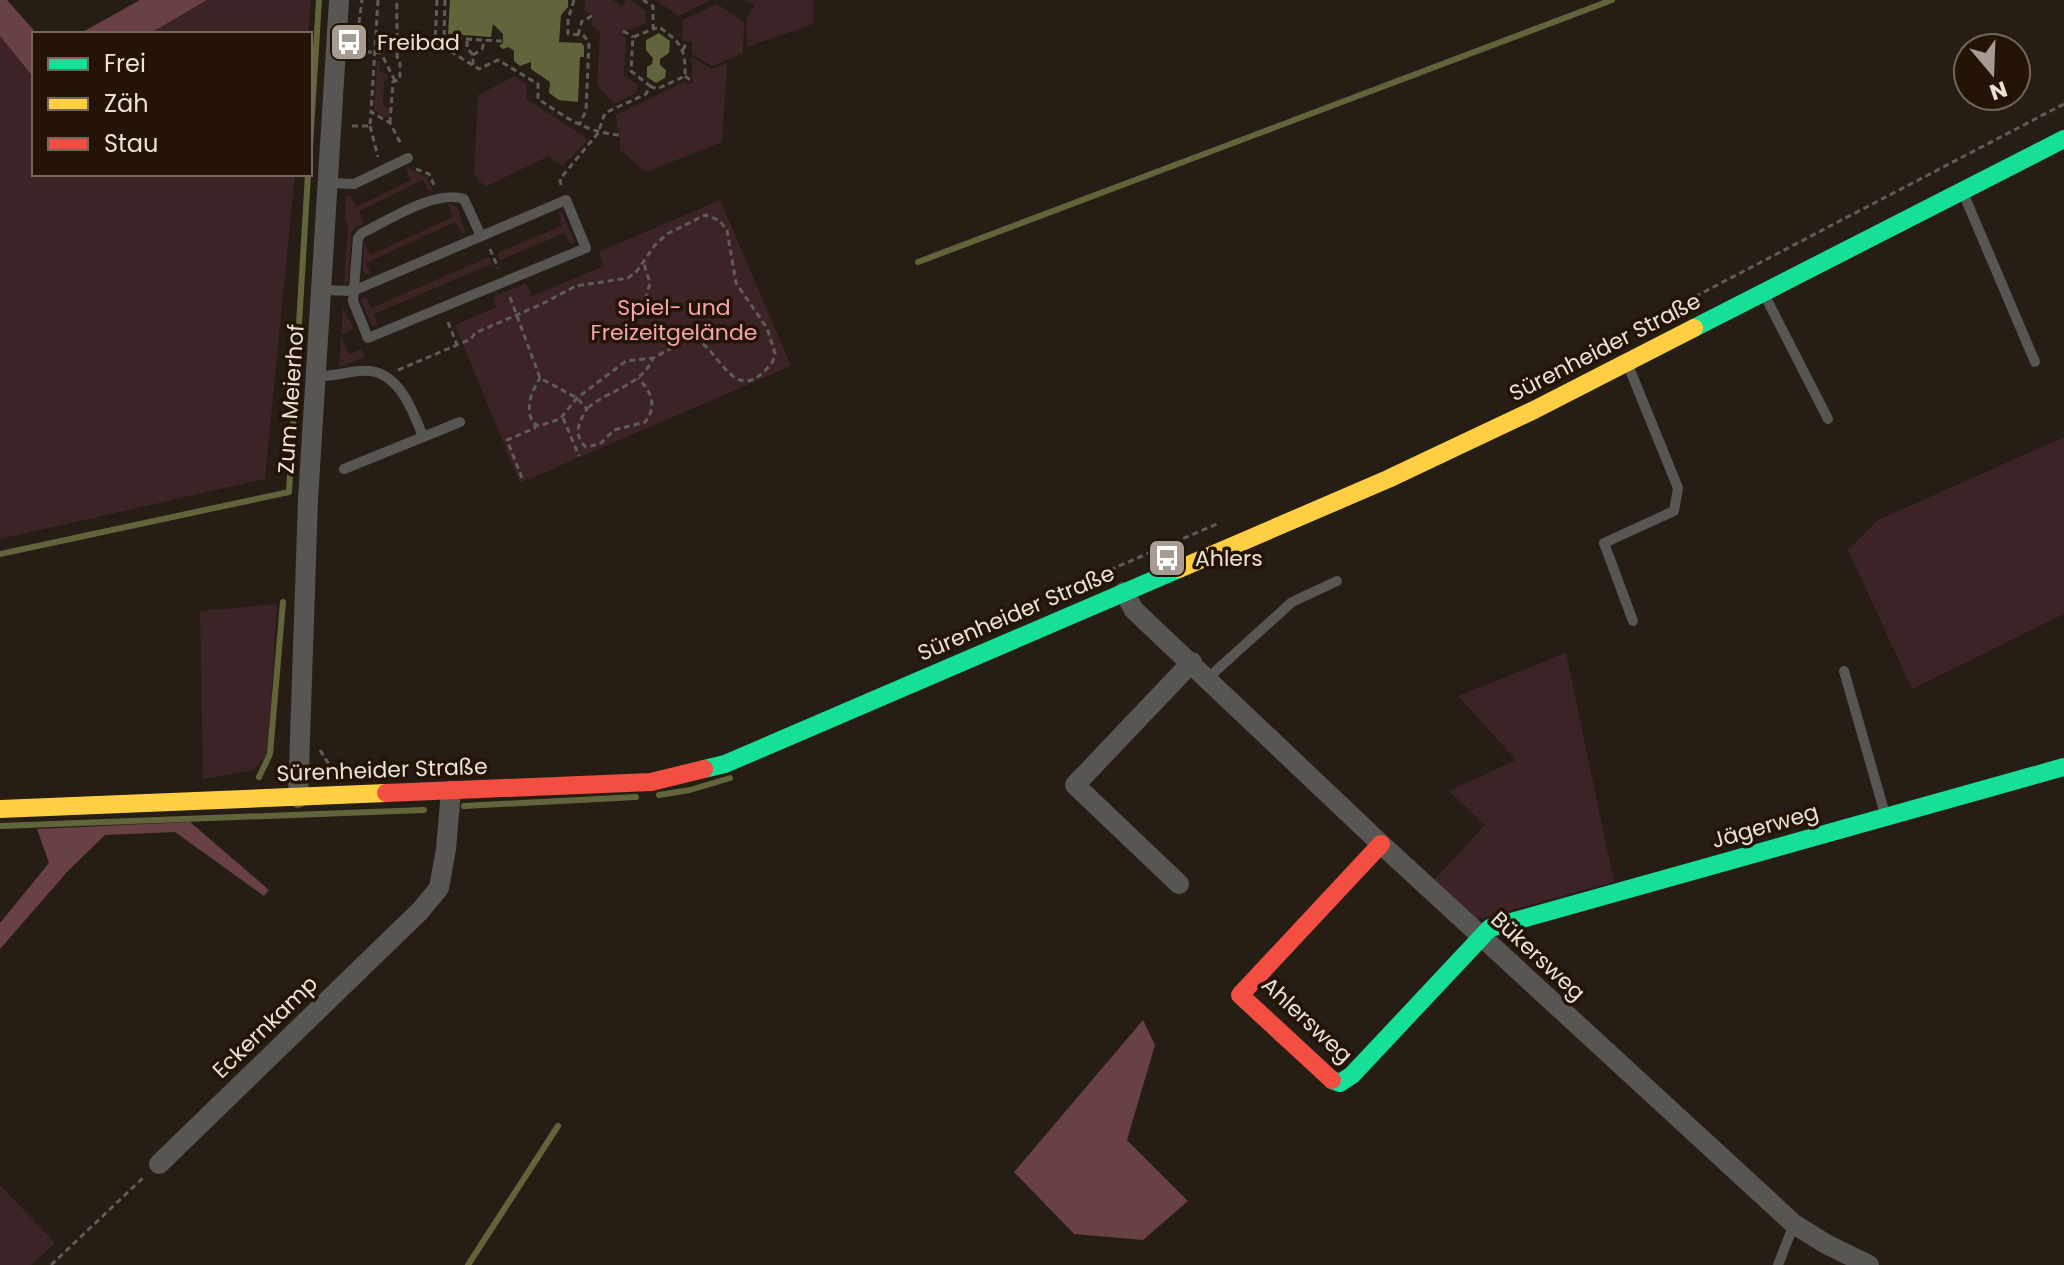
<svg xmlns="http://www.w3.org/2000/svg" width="2064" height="1265" viewBox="0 0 2064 1265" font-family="Poppins,sans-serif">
<rect width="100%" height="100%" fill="#261d15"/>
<g fill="#3c2325">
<polygon points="207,0 311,0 308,34 149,34"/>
<polygon points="585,0 612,0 622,6 626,0 631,0 646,11 646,23 630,30 628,28 623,36 626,38 624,75 638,85 637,92 614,104 597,85 600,32 592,26 592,16 584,11"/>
<polygon points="656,0 710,0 679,16"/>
<polygon points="746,0 813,0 813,24 747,47 746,19 755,6"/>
<polygon points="717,4 744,22 743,53 712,66 692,54 692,42 682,41 683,20"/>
<polygon points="0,36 34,78 34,174 295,174 265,479 0,539"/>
<polygon points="691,57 712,69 727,63 722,142 646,172 620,150 620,130 617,129 616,115 686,81 688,84 693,82"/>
<polygon points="380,61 379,71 388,75 388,79 384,81 383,104 390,109 390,116 386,118 374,110 377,62"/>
<polygon points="515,76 527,84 526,99 584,136 587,141 562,166 549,156 485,187 474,175 478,95"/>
<polygon points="409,167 411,170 426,177 433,190 429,192 423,180 359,211 364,223 352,230 348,282 344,286 348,227 345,218 346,196 351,195 357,207 411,180 406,168"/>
<polygon points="720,200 791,366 520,483 455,325 496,307 493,297 526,283 532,296 604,266 599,252"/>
<polygon points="447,203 457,207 465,231 462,234 455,222 366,263 371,275 363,272 364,242 370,255 453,217"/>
<polygon points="562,212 575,242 570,244 565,233 500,260 497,253 562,226 558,214"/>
<polygon points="489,257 492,264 374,314 378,325 372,326 361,300 365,296 371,308"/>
<polygon points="343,308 354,329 341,335 349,354 362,349 365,357 339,367"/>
<polygon points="2064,437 2064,614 1912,689 1848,550 1878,520"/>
<polygon points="277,604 268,753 254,770 203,779 200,611"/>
<polygon points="1566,653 1614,882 1474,920 1433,881 1485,825 1449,791 1516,760 1458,696"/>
<polygon points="0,1185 55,1243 31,1265 0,1265"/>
</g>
<g fill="#694043">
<polygon points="0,0 7,0 37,34 34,34 34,78 0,36"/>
<polygon points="140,0 207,0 149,34 79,34"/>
<polygon points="190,822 269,890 264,896 175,832 105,835 67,872 0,949 0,923 49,863 37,829"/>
<polygon points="1143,1020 1155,1045 1127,1140 1188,1201 1143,1240 1074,1234 1014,1172"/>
</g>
<g fill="#62643c">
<polygon points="450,0 568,0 568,7 561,15 559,42 581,43 584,46 584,57 580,57 578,102 559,100 549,93 550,82 531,69 531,62 520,66 514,61 514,51 509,47 503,49 499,46 503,43 503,34 493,24 491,37 448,34"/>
<polygon points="659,33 670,41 669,53 660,59 660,65 666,70 665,78 656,83 647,77 647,67 652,64 653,58 646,50 646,40"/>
</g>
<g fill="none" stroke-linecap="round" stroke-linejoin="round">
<g stroke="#62643c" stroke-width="6">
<polyline points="310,146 319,0"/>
<polyline points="918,262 1612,0"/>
<polyline points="0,554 289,492 308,174"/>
<polyline points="259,777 270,754 283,602"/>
<polyline points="659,795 690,790 730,778"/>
<polyline points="464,806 636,797"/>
<polyline points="0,826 424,810"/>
<polyline points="468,1265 558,1126"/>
</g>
<g stroke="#605c57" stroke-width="3" stroke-dasharray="6 4" stroke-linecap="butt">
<polyline points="378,0 371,112 390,123 402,146"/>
<path d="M 437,0 L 435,42 L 479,69 L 498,60 L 538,84 L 538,99 C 567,118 585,132 620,135"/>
<polyline points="445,0 444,38 503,41"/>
<polyline points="574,0 568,19 568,34 583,35 589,42 586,111 579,125"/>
<polyline points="359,23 362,0"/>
<polyline points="623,31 633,37"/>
<polyline points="578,35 582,21 592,16"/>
<polyline points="467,41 467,48 473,55 473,66"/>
<polyline points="683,50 687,41"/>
<polyline points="356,51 381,53 395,81"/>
<polyline points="473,55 482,49 485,40"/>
<polyline points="685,76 693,82"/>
<path d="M 650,86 L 657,89 L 685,76 C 686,48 680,42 659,27 L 653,29"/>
<path d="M 390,123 L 393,82 L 400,79 L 400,60 L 397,57 C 398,37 396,20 397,0"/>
<polyline points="352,126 370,126 371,112"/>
<polyline points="370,126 378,157"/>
<polyline points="416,169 429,174 435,187"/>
<polyline points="561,185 560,179 598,133 605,113 646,94 650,86 631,71 633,37 653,29 653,6 643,0"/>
<polyline points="490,249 498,268"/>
<path d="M 510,297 L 540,378 L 577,398 L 587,409 C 578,423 573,435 586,447 L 600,444 L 614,430 L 645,422 C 658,406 651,391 638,378"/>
<polyline points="643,309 650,283 644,264"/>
<polyline points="448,322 457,345"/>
<polyline points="1562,366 2064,104"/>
<path d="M 398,370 L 471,339 L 475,333 L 542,304 L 576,286 L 628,278 L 637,271 L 655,245 L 667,234 L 705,215 L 719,220 L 727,230 L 736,283 L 767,328 L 775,353 L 773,361 C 733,415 720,343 691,338 L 653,358 L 626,361 L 577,398 L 560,419 L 539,426 L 533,423 C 525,407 531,393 540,378"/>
<path d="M 588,408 C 608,390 643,385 653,358"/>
<polyline points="563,418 579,456"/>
<polyline points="522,478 507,440 535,428 535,425"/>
<polyline points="981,625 1217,524"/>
<polyline points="320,750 330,766 335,769"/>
<polyline points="51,1265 144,1177"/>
</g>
<g stroke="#585652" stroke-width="10">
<polyline points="329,183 354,184 408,158"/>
<polyline points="1964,195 2035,362"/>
<path d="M 322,290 L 353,291 L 566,200 L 586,248 L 368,338 L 353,301 L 358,238 L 362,233 C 388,221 435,189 464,199 L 481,236"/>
<polyline points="1765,296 1828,419"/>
<polyline points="1628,365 1678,488 1674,511 1604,543 1633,621"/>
<path d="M 316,376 C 333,377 345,372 361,371 C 397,367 413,410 423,437"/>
<polyline points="344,469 460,422"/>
<polyline points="1844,671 1885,814"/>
<polyline points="1208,678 1292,602 1337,581"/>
<polyline points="1778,1265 1794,1224"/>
</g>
<g stroke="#585652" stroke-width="20">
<polyline points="1124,592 1134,610 1381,844 1794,1224 1826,1244 1869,1265"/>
<polyline points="298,798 308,500 339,0"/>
<polyline points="1179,884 1075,785 1192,662"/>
<polyline points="159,1164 420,911 439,888 446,849 451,791"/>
</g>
<g stroke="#16e098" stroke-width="18">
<polyline points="1694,328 2064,139"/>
<polyline points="704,769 725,764 1179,569"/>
<polyline points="1332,1080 1340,1083 1352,1075 1490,928 2064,767"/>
</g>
<g stroke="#ffcf43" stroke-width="18">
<polyline points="1179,569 1388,479 1534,410 1694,328"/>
<polyline points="0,809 386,793"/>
</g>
<g stroke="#f24e42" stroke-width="18">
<polyline points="386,793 651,782 704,769"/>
<polyline points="1332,1080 1240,995 1381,844"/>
</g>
</g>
<defs>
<symbol id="bus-square" viewBox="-11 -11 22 22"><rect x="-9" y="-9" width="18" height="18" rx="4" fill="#a79c93" stroke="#231406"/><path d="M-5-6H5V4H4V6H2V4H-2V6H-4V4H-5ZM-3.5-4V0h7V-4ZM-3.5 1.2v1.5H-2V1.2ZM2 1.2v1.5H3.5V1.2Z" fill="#fff"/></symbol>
</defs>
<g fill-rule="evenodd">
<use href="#bus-square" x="327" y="20" width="44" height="44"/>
<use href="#bus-square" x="1145" y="536" width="44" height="44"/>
</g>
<g text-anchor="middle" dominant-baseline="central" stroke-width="7" stroke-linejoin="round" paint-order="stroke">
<g font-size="22" fill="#ece0d7" stroke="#231406" text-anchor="start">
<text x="377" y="42">Freibad</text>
<text x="1195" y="558">Ahlers</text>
</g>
<g font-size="22" fill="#f3a5ad" stroke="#231406">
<text x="674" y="307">Spiel- und<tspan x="674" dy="25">Freizeitgelände</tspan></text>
</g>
<g font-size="22" fill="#ece0d7" stroke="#231406">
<text transform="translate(1605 347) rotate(-27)">Sürenheider Straße</text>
<text transform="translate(291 399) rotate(-86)">Zum Meierhof</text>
<text transform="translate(1016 613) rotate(-23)">Sürenheider Straße</text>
<text transform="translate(382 770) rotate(-2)">Sürenheider Straße</text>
<text transform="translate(1765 826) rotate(-16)">Jägerweg</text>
<text transform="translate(1538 956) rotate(43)">Bükersweg</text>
<text transform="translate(1307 1020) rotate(43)">Ahlersweg</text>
<text transform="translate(265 1027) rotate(-44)">Eckernkamp</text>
</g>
</g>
<rect x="32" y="32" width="280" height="144" fill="#231406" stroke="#73665a" stroke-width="2"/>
<rect x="48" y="58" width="40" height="12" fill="#16e098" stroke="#73665a" stroke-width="2"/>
<text x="104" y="72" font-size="24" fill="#ece0d7">Frei</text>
<rect x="48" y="98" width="40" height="12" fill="#ffcf43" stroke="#73665a" stroke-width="2"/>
<text x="104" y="112" font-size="24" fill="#ece0d7">Zäh</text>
<rect x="48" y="138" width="40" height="12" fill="#f24e42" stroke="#73665a" stroke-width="2"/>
<text x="104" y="152" font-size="24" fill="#ece0d7">Stau</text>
<g transform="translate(1992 72) rotate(161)"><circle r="38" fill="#231406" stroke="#73665a" stroke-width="2"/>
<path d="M0-6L14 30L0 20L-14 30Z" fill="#a79c93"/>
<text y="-12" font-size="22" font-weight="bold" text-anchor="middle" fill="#ece0d7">N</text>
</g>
</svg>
